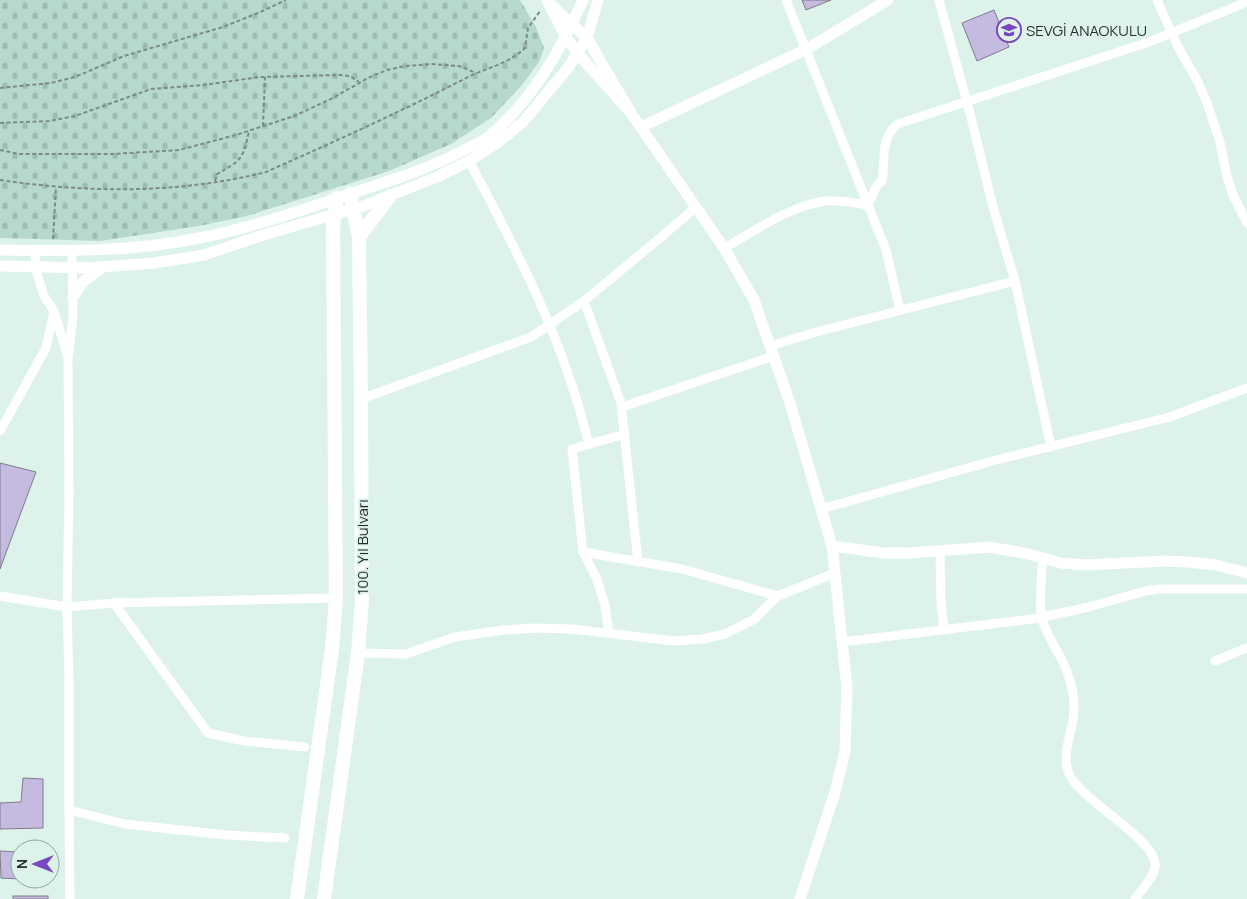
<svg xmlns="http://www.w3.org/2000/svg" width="1247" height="899" viewBox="0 0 1247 899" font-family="Manrope,sans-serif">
<defs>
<pattern id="cemetery-stones" width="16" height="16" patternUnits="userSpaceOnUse" patternTransform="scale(1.25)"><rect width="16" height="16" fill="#b7d9cc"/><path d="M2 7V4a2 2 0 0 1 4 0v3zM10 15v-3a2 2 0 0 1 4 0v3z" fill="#9dbbb0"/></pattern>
</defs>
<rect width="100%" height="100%" fill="#ddf3ea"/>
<polygon fill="url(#cemetery-stones)" points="0,0 520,0 536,27 544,48 539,62 522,85 491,118 451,144 389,171 247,216 199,226 100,241 0,238"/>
<g fill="#c5badf" stroke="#807b8c">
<polygon points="802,0 831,0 806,10"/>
<polygon points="994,10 1009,47 977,61 962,23"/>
<polygon points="0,463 36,472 0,569"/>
<polygon points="23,778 43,779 43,828 0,829 0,803 21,802"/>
<polygon points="0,851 20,852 20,879 1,878"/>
<rect x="13" y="896" width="35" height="3"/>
</g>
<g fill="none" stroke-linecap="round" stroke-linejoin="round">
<g stroke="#7c8a85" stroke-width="2" stroke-dasharray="4 2.5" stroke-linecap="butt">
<polyline points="0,88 51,83 75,77 124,56 223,27 258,13 286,0"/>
<polyline points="0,123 49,121 75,116 151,89 203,85 260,77 340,75 350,76 359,82"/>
<polyline points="263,126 265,77"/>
<polyline points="0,150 19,154 112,154 179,150 236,135 294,116 331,99 368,78 387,70 405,66 431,64 459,66 476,73"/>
<path d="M 0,180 C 89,193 179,194 266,172 C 334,142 402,111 468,77 C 489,67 508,64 525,48 L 528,28 L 540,11"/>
<path d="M 215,181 L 217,174 C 242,160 243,159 249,131"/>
<polyline points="53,239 56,187"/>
</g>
<g stroke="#fff" stroke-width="9">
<polyline points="786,0 886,250 900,310"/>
<polyline points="939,0 971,117 993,207 1015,281 1051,447"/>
<polyline points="1157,0 1178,47 1197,80 1207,103 1220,142 1227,177 1233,195 1247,223"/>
<path d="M 469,161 C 519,254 564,341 589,445"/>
<path d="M 724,248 C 755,231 789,206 826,201 C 839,200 855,203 868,205 L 877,185 L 882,181 C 886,160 879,139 898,124 L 1149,42 L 1247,2"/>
<polyline points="36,250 35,267 44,296 54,311 67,354"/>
<polyline points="584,301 621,403 638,562"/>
<polyline points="770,346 820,331 1015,281"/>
<polyline points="361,399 531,337 584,301 660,238 696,207"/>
<polyline points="622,407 774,356"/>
<polyline points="0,431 46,348 54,311"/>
<polyline points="821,509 996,460 1170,417 1247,388"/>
<polyline points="940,551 941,603 944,629"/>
<polyline points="583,552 682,569 778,596"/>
<path d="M 1043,558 C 1042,574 1038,604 1042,619 C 1046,633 1055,647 1062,660 C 1069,674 1073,688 1074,703 C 1076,726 1061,749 1068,771 C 1076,799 1159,839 1155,867 C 1153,879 1142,889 1135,899"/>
<polyline points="0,596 67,607 114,603 336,598"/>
<polyline points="114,603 208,733 244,741 305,747"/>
<polyline points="609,633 605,605 596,577 583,552 572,449 625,434"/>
<polyline points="842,642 1033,619 1089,607 1145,591 1159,589 1247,589"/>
<polyline points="358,653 406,654 455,637 504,630 535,628 572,629 674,641 702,639 725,634 753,620 778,596 835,573"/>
<polyline points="1215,661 1247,648"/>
<polyline points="69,810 69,679 67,607 69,492 68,359 73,316 72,251"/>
<polyline points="70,899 69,810 125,824 226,835 285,838"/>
</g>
<g stroke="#fff" stroke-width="11">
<polygon points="547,1 587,38 631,113 577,53 566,37"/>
<polyline points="631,113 724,248 754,300 790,403 832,546 847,688 845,751 836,789 800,899"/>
<polyline points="641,127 807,49 888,0"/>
<path d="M 0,250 C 67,251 133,252 199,238 C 256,227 311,207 365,189 C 399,178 432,167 464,150 C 471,146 480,143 487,138 C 531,102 560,52 583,0"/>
<polyline points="0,266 88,268 154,263 204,255 263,235 363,206 437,177 469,161 497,143 523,122 568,68 587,38 598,0"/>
<polyline points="73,297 84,281 103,267"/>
<polyline points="832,546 884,553 910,553 989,547 1028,554 1061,563 1087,565 1164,561 1187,562 1216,565 1247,573"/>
</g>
<g stroke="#fff" stroke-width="14">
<polyline points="359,237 390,196"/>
<polyline points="297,899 332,649 336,598 333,227 337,198"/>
<polyline points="324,899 358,653 362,600 361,399 359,237 350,194"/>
</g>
</g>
<defs>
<symbol id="school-ring" viewBox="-11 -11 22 22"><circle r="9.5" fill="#ddf3ea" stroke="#7947bf" stroke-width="1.5"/><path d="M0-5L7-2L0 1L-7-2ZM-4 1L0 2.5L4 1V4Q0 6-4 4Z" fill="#7947bf"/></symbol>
</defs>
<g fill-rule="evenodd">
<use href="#school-ring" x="995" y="16" width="28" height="28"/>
</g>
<g text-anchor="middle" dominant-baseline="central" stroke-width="4" stroke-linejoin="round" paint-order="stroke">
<g font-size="15" fill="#28302d" stroke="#ddf3ea" text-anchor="start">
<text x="1026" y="30">SEVGİ ANAOKULU</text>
</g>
<g font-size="15" fill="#28302d" stroke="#ddf3ea">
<text transform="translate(362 547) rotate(-90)">100. Yıl Bulvarı</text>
</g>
</g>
<g transform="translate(35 864) rotate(270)"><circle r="24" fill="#ddf3ea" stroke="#95a59e"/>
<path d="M0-4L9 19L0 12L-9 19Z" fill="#7947bf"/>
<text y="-8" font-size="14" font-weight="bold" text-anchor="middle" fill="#28302d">N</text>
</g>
</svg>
